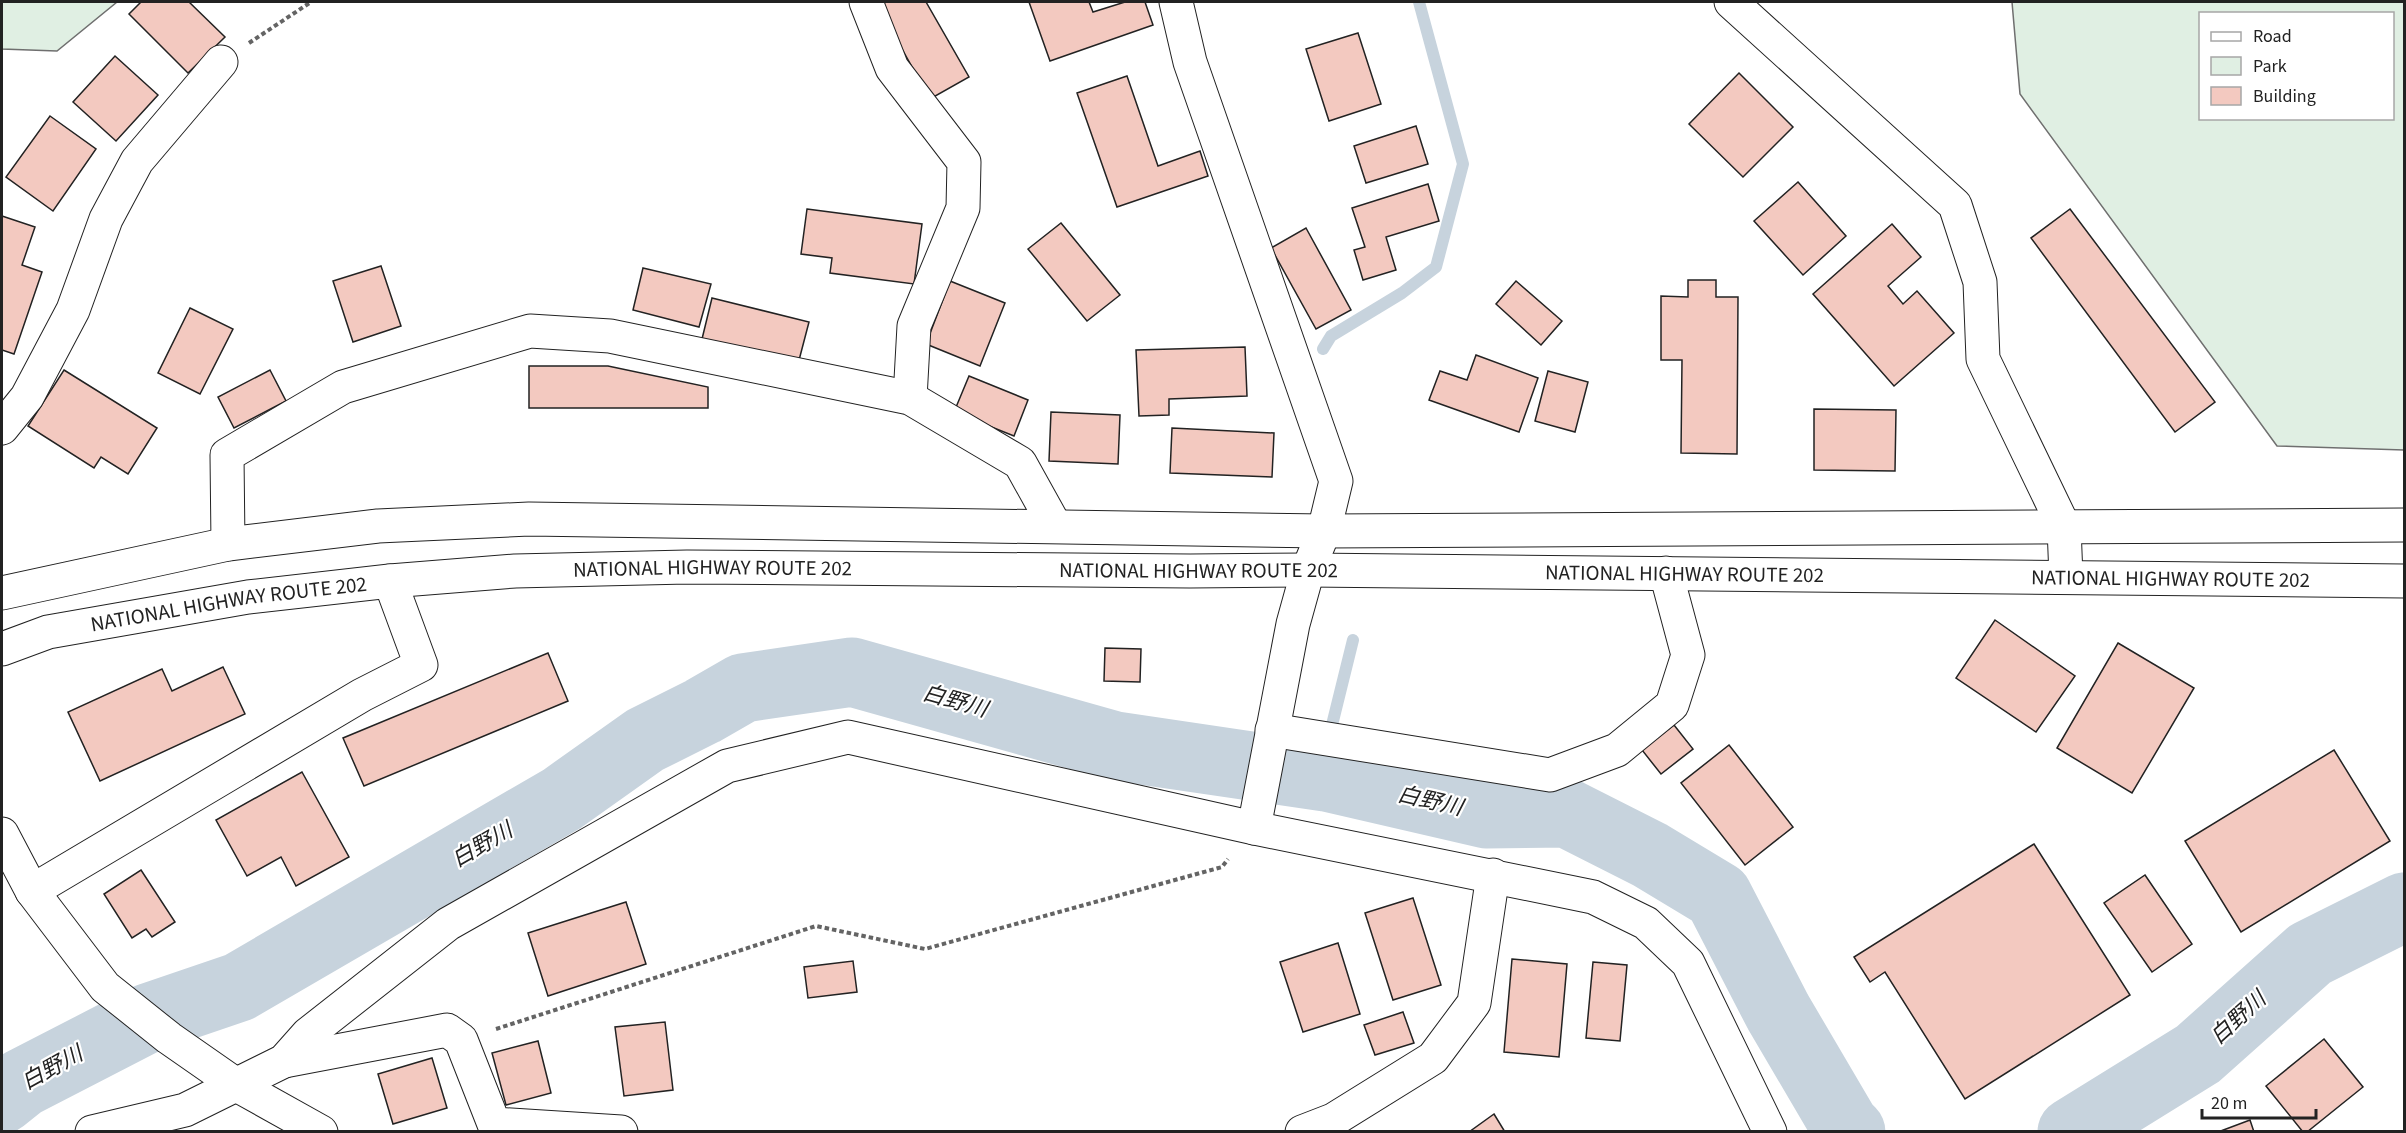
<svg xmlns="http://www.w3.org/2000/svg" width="2406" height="1133" viewBox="0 0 2406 1133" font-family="'Source Sans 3','Noto Sans JP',sans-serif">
<rect width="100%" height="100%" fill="#fff"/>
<g fill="#e0efe3" stroke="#6f6f6f" stroke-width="1.5" fill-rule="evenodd">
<polygon points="2,2 117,2 57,51 2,49"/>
<path d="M 2012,2 L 2404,2 L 2404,450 L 2277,446 L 2020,94 ZM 2200,14 L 2392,14 L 2392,118 L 2200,118 Z"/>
</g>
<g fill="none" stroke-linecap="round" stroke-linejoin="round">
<g stroke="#c7d3dd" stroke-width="12">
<polyline points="1323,349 1331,336 1402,293 1436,267 1463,164 1419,2"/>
<polyline points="1326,777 1332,725 1353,640"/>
</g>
<g stroke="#c7d3dd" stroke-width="69">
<polyline points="2,1099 22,1083 148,1018 239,987 562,799 645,740 703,711 743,688 852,672 1115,746 1326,777 1486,814 1567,813 1650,855 1718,896 1778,1012 1845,1126 1851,1132"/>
<polyline points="2072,1132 2198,1054 2310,954 2404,907"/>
</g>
</g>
<g fill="#f3c9c0" stroke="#222" stroke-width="1.5">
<polygon points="141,2 189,2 225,37 188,73 129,14"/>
<polygon points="886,2 926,2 969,77 930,99 878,6"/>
<polygon points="1029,2 1089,2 1093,12 1125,2 1145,2 1153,25 1050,61"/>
<polygon points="1358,33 1381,104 1329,121 1306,49"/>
<polygon points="115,56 158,95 116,141 73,102"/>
<polygon points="1739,73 1793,127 1743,177 1689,124"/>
<polygon points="1127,76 1158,166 1200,151 1208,176 1117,207 1077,93"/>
<polygon points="50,116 96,149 53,211 6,177"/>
<polygon points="1416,126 1428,164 1366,183 1354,146"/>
<polygon points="1798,182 1846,236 1803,275 1754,221"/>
<polygon points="1428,184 1439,221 1386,237 1396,270 1363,280 1354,250 1365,247 1352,208"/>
<polygon points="807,209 922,224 914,284 830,273 832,258 801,254"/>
<polygon points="2070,209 2215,402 2175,432 2031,238"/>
<polygon points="2,216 35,227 22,265 42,272 14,354 2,350"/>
<polygon points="1061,223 1120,295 1087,321 1028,249"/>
<polygon points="1892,224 1921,257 1888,286 1903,304 1917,291 1954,333 1894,386 1813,294"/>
<polygon points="1306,228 1351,310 1316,329 1271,248"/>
<polygon points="381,266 401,326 353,342 333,281"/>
<polygon points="643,268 711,284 699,327 633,310"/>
<polygon points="1688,280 1716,280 1716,297 1738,297 1737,454 1681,453 1682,360 1661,360 1661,296 1688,297"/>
<polygon points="950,281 1005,303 980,366 926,344"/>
<polygon points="1516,281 1562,321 1541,345 1496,304"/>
<polygon points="712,298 809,322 798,364 702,339"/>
<polygon points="190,308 233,329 200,394 158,373"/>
<polygon points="1245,347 1247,396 1169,399 1169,415 1139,416 1136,350"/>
<polygon points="1476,355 1538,378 1519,432 1429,400 1440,371 1467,380"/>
<polygon points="529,366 608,366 708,387 708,408 529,408"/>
<polygon points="64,370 157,428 128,474 101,457 94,468 28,426"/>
<polygon points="270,370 286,401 234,428 218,397"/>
<polygon points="1548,371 1588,382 1575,432 1535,421"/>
<polygon points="969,376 1028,400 1014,436 954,412"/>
<polygon points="1814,409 1896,410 1895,471 1814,470"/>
<polygon points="1051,412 1120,415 1118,464 1049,461"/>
<polygon points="1172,428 1274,433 1272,477 1170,473"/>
<polygon points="1995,620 2075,676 2036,732 1956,678"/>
<polygon points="2118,643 2194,688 2132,793 2057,748"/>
<polygon points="1105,648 1141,649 1140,682 1104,681"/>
<polygon points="548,653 568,701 364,786 343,738"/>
<polygon points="223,667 245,714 100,781 68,712 162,669 172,691"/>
<polygon points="1674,725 1693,749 1661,774 1642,750"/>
<polygon points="1729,745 1793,827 1745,865 1681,783"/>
<polygon points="2334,750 2390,841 2241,932 2185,841"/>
<polygon points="302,772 349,857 296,886 281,857 247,876 216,820"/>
<polygon points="2034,844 2130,995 1965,1099 1885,972 1870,982 1854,957"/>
<polygon points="141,870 175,922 152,937 146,929 132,938 104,894"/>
<polygon points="2145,875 2192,944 2152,972 2104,903"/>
<polygon points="1413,898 1441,985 1393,1000 1365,913"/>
<polygon points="626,902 646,964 548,996 528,933"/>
<polygon points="1338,943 1360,1014 1303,1032 1280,962"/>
<polygon points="1512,959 1567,964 1559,1057 1504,1052"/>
<polygon points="853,961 857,992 808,998 804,967"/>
<polygon points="1593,962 1627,965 1620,1041 1586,1038"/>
<polygon points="1403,1012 1414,1043 1375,1055 1364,1025"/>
<polygon points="665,1022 673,1090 624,1096 615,1027"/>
<polygon points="2324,1039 2363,1087 2307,1132 2303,1132 2266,1086"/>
<polygon points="538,1041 551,1093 506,1105 492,1053"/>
<polygon points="432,1058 447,1108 393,1124 378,1074"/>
<polygon points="1494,1114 1505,1132 1469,1132"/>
<polygon points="2250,1120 2254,1132 2218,1132"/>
</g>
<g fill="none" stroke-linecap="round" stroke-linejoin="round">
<defs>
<g id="minor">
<polyline points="866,2 892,68 964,162 963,208 914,326 910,398"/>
<polyline points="1176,2 1190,62 1336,481 1324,531 1308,570 1293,624 1254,828"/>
<polyline points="1731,2 1955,205 1980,282 1983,359 2064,527 2066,577"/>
<polyline points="2,428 27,397 73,310 106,219 137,161 221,62"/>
<polyline points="228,544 227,455 343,387 530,331 610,336 910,398 1020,463 1055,526"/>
<polyline points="1272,730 1550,775 1617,750 1672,705 1688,655 1666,573"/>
<polyline points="2,834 32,891 105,987 169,1038 235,1084 321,1132"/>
<polyline points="32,891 362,695 421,665 390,581"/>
<polyline points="284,1061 447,1030 461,1040 494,1124 621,1132"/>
<polyline points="92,1132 185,1110 284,1061 308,1034 448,924 727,766 848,737 1254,828 1593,897 1646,923 1688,963 1770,1132"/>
<polyline points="1302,1132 1333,1120 1433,1058 1474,1003 1493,875"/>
</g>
<g id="highway">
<polyline points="2,593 228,544 378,526 529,519 1324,531 2404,525"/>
<path id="s1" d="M 2,649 L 48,632 L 248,597 L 390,581 L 515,571 L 687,567 L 1190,571 L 1308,570 L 2404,581"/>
</g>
</defs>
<use href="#minor" stroke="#222" stroke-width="35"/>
<use href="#highway" stroke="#222" stroke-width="35"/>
<g stroke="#646464" stroke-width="4" stroke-dasharray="4.5 3" stroke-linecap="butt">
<polyline points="249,43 311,2"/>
<polyline points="496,1029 816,926 925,949 1222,867 1228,859"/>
</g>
<use href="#minor" stroke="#fff" stroke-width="33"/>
<use href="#highway" stroke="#fff" stroke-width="33"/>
</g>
<g text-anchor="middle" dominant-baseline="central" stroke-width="4.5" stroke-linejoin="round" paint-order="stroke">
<g font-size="21" fill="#222" stroke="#fff">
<text stroke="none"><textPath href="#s1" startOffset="718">NATIONAL HIGHWAY ROUTE 202</textPath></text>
<text stroke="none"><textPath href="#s1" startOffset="1204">NATIONAL HIGHWAY ROUTE 202</textPath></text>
<text stroke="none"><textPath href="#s1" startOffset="1690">NATIONAL HIGHWAY ROUTE 202</textPath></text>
<text stroke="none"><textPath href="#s1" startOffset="2176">NATIONAL HIGHWAY ROUTE 202</textPath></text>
<text stroke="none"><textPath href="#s1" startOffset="232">NATIONAL HIGHWAY ROUTE 202</textPath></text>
</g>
<g font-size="22" font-style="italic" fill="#222" stroke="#fff">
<text transform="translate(955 701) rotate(16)">白野川</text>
<text transform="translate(1430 801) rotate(13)">白野川</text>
<text transform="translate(482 845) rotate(-30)">白野川</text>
<text transform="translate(2238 1018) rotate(-42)">白野川</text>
<text transform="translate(52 1068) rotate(-29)">白野川</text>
</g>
</g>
<rect width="2406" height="1133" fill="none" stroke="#222222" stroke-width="6"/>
<rect x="2199" y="12" width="195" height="108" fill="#ffffff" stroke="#a7a7a7" stroke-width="1.5"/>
<rect x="2211" y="32" width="30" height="9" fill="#ffffff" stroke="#a7a7a7" stroke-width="1.5"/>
<text x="2253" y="42" font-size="18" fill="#222222">Road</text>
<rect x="2211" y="57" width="30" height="18" fill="#e0efe3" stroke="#a7a7a7" stroke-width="1.5"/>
<text x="2253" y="72" font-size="18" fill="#222222">Park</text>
<rect x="2211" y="87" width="30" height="18" fill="#f3c9c0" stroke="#a7a7a7" stroke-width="1.5"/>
<text x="2253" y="102" font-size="18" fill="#222222">Building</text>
<path d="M2202 1109v9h114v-9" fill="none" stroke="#222222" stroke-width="3"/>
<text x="2211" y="1109" font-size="18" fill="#222222" stroke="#ffffff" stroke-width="4.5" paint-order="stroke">20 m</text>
</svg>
